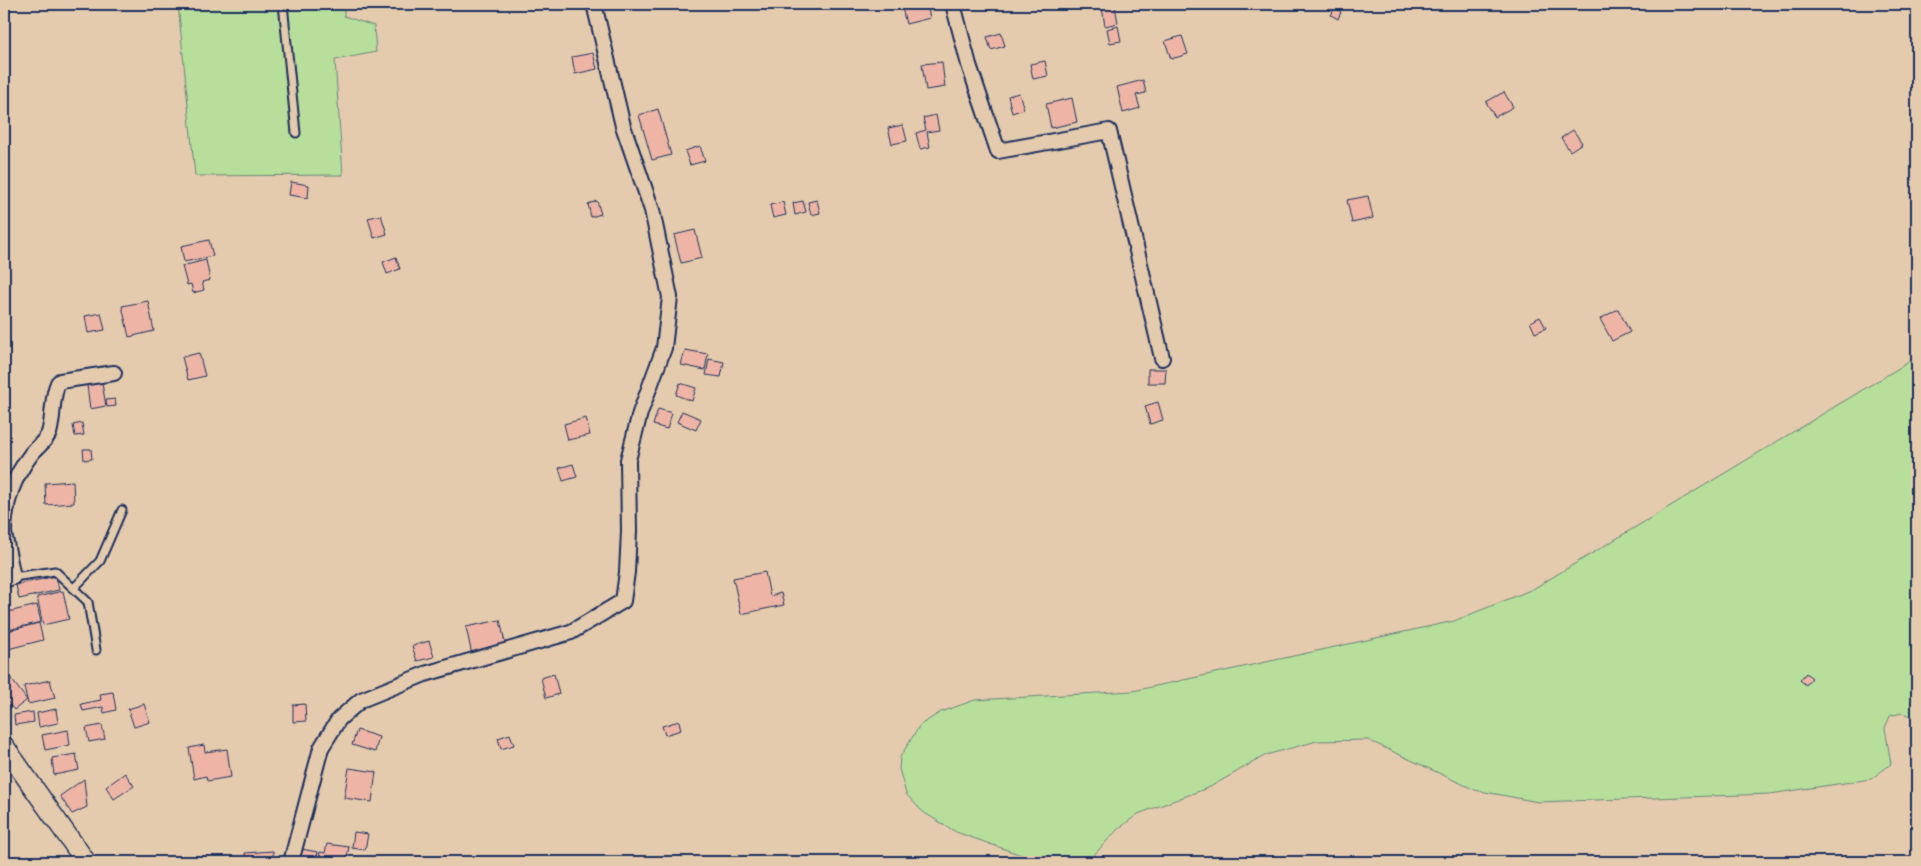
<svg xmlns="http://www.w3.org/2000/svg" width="1921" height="866" viewBox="0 0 1921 866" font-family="'Gochi Hand',sans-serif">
<rect width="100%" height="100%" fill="#e5cbad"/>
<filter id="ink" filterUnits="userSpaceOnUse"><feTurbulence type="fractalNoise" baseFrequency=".02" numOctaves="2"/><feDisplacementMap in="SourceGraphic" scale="10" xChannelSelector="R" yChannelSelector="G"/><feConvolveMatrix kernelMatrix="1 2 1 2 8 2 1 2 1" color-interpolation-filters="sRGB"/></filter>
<g filter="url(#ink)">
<g fill="#b7de9a" stroke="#69867c">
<polygon points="178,4 344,4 344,16 374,26 376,52 335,60 343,175 195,176"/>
<polygon points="1917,357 1917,718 1902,713 1890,716 1885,728 1891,764 1871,779 1770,794 1538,802 1475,790 1368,740 1317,741 1266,755 1210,787 1138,814 1118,829 1092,857 1079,862 1041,862 956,832 923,812 906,794 899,769 900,757 920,725 941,712 975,700 1133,691 1454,621 1533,589"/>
</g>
<g fill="#eeb5a6" stroke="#1b2f5e">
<polygon points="901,4 927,4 930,18 906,24"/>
<polygon points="1115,6 1118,23 1105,26 1102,8"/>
<polygon points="1335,8 1341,12 1338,19 1331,15"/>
<polygon points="1118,26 1121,41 1110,43 1107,29"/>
<polygon points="1001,33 1005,46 991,50 987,37"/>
<polygon points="1182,36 1188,54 1171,59 1165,41"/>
<polygon points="593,53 597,69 575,74 572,57"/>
<polygon points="1045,61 1048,76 1033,79 1030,64"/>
<polygon points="942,62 945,87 926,90 922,64"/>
<polygon points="1143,80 1146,93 1136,95 1140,108 1123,113 1117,87"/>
<polygon points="1504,92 1513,107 1495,117 1486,102"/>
<polygon points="1019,93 1024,109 1012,113 1008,96"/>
<polygon points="1072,98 1077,122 1051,128 1046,104"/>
<polygon points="658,109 671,155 652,160 639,115"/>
<polygon points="936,115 939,130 927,132 930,147 920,149 916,133 926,130 923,118"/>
<polygon points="903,125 907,141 892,144 888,128"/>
<polygon points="1573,130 1582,143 1570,151 1561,138"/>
<polygon points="700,146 705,161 690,165 685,151"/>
<polygon points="291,182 309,185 308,198 289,195"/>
<polygon points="1368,196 1373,218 1352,223 1347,200"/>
<polygon points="817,200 820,213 811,215 808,202"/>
<polygon points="597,201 601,214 591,217 588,204"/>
<polygon points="803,201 806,212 795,215 793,203"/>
<polygon points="783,202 786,215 773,218 770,205"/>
<polygon points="381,215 387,234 374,238 368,218"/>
<polygon points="695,230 702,258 681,263 674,235"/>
<polygon points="209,240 213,256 184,262 181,246"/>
<polygon points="396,257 400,269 387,274 383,262"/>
<polygon points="206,260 210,280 202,282 204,290 193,293 191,284 187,285 182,266"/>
<polygon points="148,301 154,331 129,337 122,306"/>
<polygon points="1618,309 1630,332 1612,341 1600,319"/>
<polygon points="101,313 105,330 88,333 85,316"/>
<polygon points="1540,317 1546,328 1535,333 1530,322"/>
<polygon points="685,350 708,354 705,370 681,365"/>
<polygon points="199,353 205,376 188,380 182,357"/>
<polygon points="709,359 724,362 721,377 706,375"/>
<polygon points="1148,369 1166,369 1165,383 1148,383"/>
<polygon points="102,383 106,406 90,409 87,385"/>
<polygon points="680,383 696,388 692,401 676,395"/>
<polygon points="115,399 116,406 107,407 106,400"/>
<polygon points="1158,402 1163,420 1150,424 1145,406"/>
<polygon points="658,409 672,413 667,429 653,425"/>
<polygon points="682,411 701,419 696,430 677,422"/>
<polygon points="586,418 590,435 568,440 564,424"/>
<polygon points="82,423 84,435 75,436 73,425"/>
<polygon points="83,449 91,449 92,459 84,460"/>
<polygon points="573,464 577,477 563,481 559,468"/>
<polygon points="73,481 74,503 46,505 45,483"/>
<polygon points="765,572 770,596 781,593 784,605 741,614 733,578"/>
<polygon points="56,576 59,590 19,599 16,585"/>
<polygon points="63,591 69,619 43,625 37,597"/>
<polygon points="37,605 41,622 4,631 4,613"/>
<polygon points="500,620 506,647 472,655 466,627"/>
<polygon points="39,623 43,640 4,650 4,632"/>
<polygon points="429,641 434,657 417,661 412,646"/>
<polygon points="6,672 27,700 14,710 4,697 4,673"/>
<polygon points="1806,673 1812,678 1806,685 1800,680"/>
<polygon points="554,674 559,694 546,698 541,678"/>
<polygon points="50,680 55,698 28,704 24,686"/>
<polygon points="113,692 116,710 104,713 103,707 83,711 81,704 101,700 100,694"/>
<polygon points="144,704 150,722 134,727 128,709"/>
<polygon points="305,704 306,721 293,722 293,705"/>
<polygon points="56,709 58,723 39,727 37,713"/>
<polygon points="33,712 34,722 15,725 14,715"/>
<polygon points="679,721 681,730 665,735 662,726"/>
<polygon points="102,725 105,739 89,742 86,728"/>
<polygon points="68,730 70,745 45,750 42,735"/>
<polygon points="357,730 379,737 375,752 352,745"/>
<polygon points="510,734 514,745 501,749 498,738"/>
<polygon points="204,745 205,752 227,749 231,777 207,781 206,776 194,779 189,748"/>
<polygon points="76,754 79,770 54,775 52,758"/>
<polygon points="349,768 376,772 372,802 344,798"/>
<polygon points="125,773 134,786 114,799 106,787"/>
<polygon points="84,779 87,807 72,814 60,796"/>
<polygon points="354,832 368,834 365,850 352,848"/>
<polygon points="327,844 349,847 347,858 342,858 342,862 318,862 320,852 325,853"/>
<polygon points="301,849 318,852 316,862 299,862"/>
<polygon points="273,851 274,862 246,862 245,853"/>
</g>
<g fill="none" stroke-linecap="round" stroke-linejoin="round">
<defs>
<g id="lane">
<polyline points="283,4 296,133"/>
<polyline points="13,577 55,571 88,602 96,650"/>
<polyline points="74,588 100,561 122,510"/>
</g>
<g id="street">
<polyline points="953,4 969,65 998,151 1109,131 1162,358"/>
<path d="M 4,532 C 5,501 13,478 32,453 C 38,446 45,442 49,433 C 54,417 51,398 58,383 L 60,381 L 114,373"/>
<polyline points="4,533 13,577 4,580"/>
<polyline points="291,862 321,748 339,719 361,700 425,674 571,632 623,601 627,572 629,531 628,460 640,413 664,348 670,297 652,210 623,126 594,4"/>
</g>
<polyline id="secondary" points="4,746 86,862"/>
</defs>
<use href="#lane" stroke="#1b2f5e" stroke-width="11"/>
<use href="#street" stroke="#1b2f5e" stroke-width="18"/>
<use href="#secondary" stroke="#1b2f5e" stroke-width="22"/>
<use href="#lane" stroke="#e5cbad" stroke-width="7"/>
<use href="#street" stroke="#e5cbad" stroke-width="14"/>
<use href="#secondary" stroke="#e5cbad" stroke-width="19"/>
</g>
</g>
<rect width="1921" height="866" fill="none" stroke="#e5cbad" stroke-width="20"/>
<rect x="10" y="10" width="1901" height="846" fill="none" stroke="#1b2f5e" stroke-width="2" filter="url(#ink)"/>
</svg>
